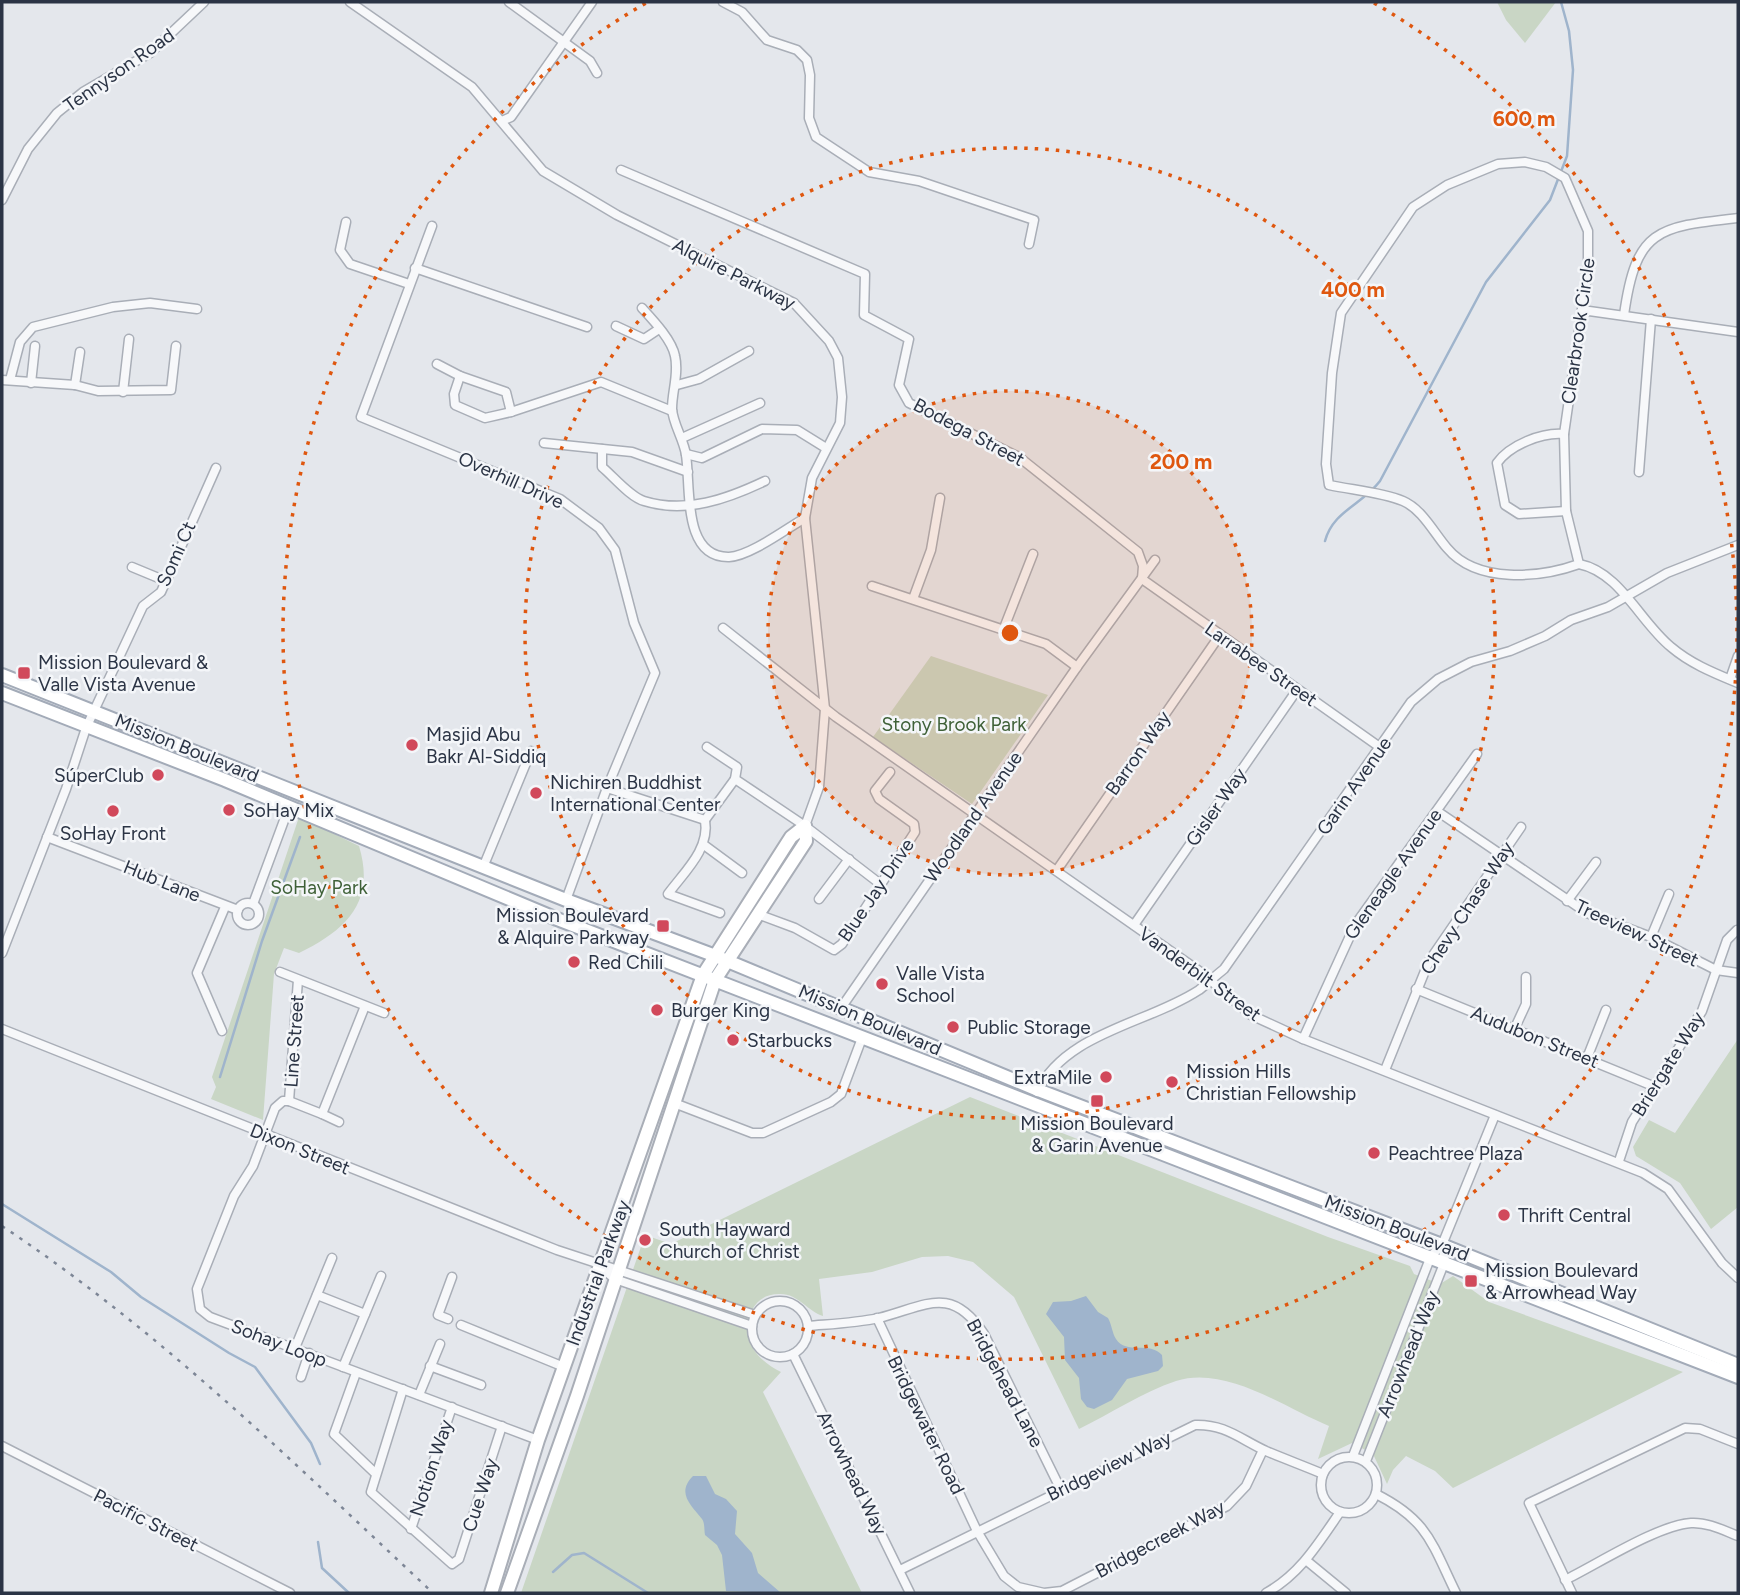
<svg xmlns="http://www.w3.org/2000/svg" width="1740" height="1595" viewBox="0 0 1740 1595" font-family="Figtree,sans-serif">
<rect width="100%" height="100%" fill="#e4e7ec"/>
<g fill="#c9d6c5">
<polygon points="1497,2 1556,2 1525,43 1506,20"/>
<polygon points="931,656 1048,695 972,804 873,737"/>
<path d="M 299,817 L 359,846 C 376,902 346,930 299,953 L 284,948 L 274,974 L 263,1120 L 211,1099 L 216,1087 L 212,1077 Z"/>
<polygon points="1738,1039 1738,1207 1711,1229 1680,1183 1636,1156 1633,1147 1649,1120 1675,1133"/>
<path d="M 970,1097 L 1328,1237 L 1410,1266 L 1414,1274 L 1440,1284 L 1453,1276 L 1489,1302 L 1683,1372 L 1453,1488 L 1435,1471 L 1406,1456 L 1393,1470 L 1387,1484 L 1373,1454 L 1352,1443 L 1318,1459 L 1329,1426 C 1285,1408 1226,1365 1176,1381 C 1143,1392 1110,1414 1079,1429 L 1014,1297 L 973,1262 L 948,1256 L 922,1257 L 872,1272 L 819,1279 L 823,1316 C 807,1311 798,1293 779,1294 C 767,1294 758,1299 752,1310 C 738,1337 756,1360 781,1372 L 763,1392 L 862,1593 L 521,1593 L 645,1235 L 671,1244 Z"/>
</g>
<g fill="#9fb4cc">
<path d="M 1086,1296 L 1098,1312 L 1108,1318 C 1112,1325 1112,1333 1116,1339 C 1126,1355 1150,1341 1162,1355 L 1163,1366 L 1158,1371 L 1127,1379 L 1112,1400 L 1094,1409 L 1087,1407 L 1081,1399 L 1079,1378 L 1065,1360 L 1064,1337 L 1046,1314 L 1053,1302 L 1071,1301 Z"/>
<path d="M 693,1476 L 706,1476 L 715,1494 L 726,1499 L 737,1511 L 735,1534 L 752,1553 L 758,1573 L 781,1593 L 726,1591 L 722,1555 L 717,1545 L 705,1535 C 704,1530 705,1523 702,1519 C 691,1505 676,1493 693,1476 Z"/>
</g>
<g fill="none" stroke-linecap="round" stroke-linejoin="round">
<g stroke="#9fb4cc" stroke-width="2.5">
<path d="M 1325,541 C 1333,511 1362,505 1380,481 L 1486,282 L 1550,200 L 1567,156 L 1573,70 L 1569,31 L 1561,2"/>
<polyline points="220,1077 262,941 300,837"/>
<polyline points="2,1204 111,1272 141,1297 229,1353 255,1367 311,1443 320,1464"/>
<polyline points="318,1542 322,1568 349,1593"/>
<polyline points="553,1572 572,1555 584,1553 648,1593"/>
</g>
<defs>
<g id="street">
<polyline points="350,2 472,87 543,171 617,215 794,303 829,341 838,358 842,397 840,423 812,478 805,518 825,709 819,787 805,826"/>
<polyline points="509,2 590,61 597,73"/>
<polyline points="723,2 742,12 767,40 797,50 807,60 810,75 809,118 816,137 869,172 919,181 1034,220 1029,244"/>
<polyline points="502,121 511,117 592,2"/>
<polyline points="621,170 865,274 864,315 909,339 899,385 909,403 1019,457 1138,552 1143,566 1142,579 1381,748"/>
<polyline points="2,200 28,149 57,113 83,92 150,53 204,2"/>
<polyline points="346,222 340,250 350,264 409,284"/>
<polyline points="432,226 361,417 560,499 599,528 615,550 634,623 655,673 607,788 566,900"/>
<polyline points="415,268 587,327"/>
<path d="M 642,308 C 653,320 672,340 675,356 C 679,374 672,391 672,409 C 673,424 684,440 686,455 C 691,487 682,558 729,557 C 750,556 786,529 805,518"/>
<polyline points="1582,310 1738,332"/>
<path d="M 1624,315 C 1636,229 1657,227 1738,218"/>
<polyline points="616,326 644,339 659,329"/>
<polyline points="437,364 460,376 506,392 511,412 601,382 672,411"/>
<polyline points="460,376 454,394 455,405 485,418 511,412"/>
<polyline points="2,380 75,385 98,391 171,390 176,346"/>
<polyline points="10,380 20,342 33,327 113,307 150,303 197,309"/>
<polyline points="31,383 35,346"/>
<polyline points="75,385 80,352"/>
<polyline points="677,385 699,379 749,351"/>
<polyline points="123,392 129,339"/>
<path d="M 1564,434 C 1542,432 1510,445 1497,463 L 1505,505 L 1519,514 L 1566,511"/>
<polyline points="682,438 760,403"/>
<polyline points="544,443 632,452 688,472"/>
<path d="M 602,449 L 602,467 C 613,476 630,497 644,501 C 686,514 727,499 765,481"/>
<polyline points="686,454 702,458 762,429 797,430 826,448"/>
<polyline points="1639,472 1651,319"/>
<path d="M 1579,564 C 1540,578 1477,584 1447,548 C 1434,533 1422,509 1403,501 C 1381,492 1352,490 1329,485 L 1326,464 L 1332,373 L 1341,313 L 1413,207 L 1447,185 L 1498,164 L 1525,162 L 1546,167 L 1565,178 L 1588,231 L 1588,268 L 1564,434 L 1566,511 L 1579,564 C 1620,572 1640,622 1671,647 C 1691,664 1714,673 1738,683"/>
<polyline points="132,567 161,579 168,578"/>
<polyline points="872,586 1046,644 1077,667"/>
<polyline points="913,599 931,550 940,498"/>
<polyline points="723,628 836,717 1202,973 1251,1015 1303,1039 1643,1173 1668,1189 1722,1263 1738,1278"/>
<polyline points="1004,628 1033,554"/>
<polyline points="1730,679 1738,656"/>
<polyline points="707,747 737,767 735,779 805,826 879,883"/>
<polyline points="607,788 705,820"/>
<polyline points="1437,811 1587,913 1651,937 1716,970 1738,973"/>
<path d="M 705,820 C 710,849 685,871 668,894 L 720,913"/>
<polyline points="705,820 735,779"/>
<polyline points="47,837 238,910"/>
<polyline points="704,845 742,873"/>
<polyline points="484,865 531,751"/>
<polyline points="1057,870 1220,635"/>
<polyline points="819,899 849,859"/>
<polyline points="1567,901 1596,862"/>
<circle cx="248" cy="914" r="11"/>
<polyline points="253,904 289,807"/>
<polyline points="760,915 795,928 834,950 842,944 915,832 914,824 879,799 875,791 890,772"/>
<polyline points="1134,925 1297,690"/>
<polyline points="1651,937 1669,894"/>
<polyline points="2,953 66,789 86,728 143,606 161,592 216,468"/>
<polyline points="280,972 384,1013"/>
<polyline points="1416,989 1653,1086"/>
<polyline points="841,1008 1077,667 1155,560"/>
<polyline points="2,1029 557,1250 755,1315"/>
<polyline points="1514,1030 1526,1004 1526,977"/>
<polyline points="222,1031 197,973 225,907"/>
<polyline points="1303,1039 1355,925 1477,754"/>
<polyline points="1587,1058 1606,1010"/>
<polyline points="1385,1070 1429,961 1521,827"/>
<path d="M 1037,1092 C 1066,1032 1147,1024 1199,990 C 1207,984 1215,976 1224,969 L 1411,702 L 1438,679 L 1471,662 L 1510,651 L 1545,636 L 1571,620 L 1608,607 L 1667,573 L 1738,545"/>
<polyline points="289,1101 283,1101 275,1108 253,1166 234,1196 197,1289 200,1309 210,1317 538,1440"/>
<polyline points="289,1101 322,1114 365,1006"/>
<polyline points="289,1101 298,980"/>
<polyline points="674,1103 752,1133 763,1133 831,1102 841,1094 862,1038"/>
<polyline points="322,1114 339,1122"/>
<polyline points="1619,1161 1632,1122 1702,1011 1727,940 1737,930"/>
<polyline points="600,1267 615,1279 752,1326"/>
<polyline points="317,1295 365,1314"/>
<circle cx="780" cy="1329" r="28"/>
<polyline points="877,1318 977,1531 1004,1576 1018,1587 1044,1593 1062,1591 1227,1506 1246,1486 1263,1450"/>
<polyline points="448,1319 438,1315 452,1277"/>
<polyline points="461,1325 564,1367"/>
<path d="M 808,1326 C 831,1324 856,1323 879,1318 C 926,1306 951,1284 984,1334 L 1061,1490"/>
<polyline points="295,1348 332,1258"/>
<polyline points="793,1354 910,1593"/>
<polyline points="430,1366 481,1385"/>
<polyline points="343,1367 381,1276"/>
<polyline points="356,1373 334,1434 375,1473"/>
<polyline points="301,1377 309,1353"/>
<polyline points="403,1389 371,1492 452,1564 459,1559 502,1426"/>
<polyline points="419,1395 440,1344"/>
<polyline points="2,1446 290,1593"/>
<polyline points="1353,1456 1431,1256 1442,1245 1495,1115"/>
<circle cx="1349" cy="1485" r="28"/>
<polyline points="1366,1461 1445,1261 1442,1245"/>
<path d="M 1376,1494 C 1428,1520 1432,1544 1456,1593"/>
<polyline points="411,1529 452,1407"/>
<polyline points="1307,1561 1346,1593"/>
<path d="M 900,1570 L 1195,1425 C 1225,1424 1240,1439 1266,1451 C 1285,1459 1304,1466 1323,1474"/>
<path d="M 1565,1580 C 1596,1565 1658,1525 1691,1523 C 1707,1522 1723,1530 1738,1536"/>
<path d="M 1266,1593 C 1300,1574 1318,1544 1340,1512"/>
<polyline points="1572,1593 1529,1503 1685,1428 1700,1429 1738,1444"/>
</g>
<g id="secondary">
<polyline points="491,1593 538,1440 703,975 791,837 805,826"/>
<polyline points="507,1593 577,1396 715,980 806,841 805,826"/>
</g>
<g id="primary">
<polyline points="2,675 566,900 713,955 1038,1090 1442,1245 1738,1365"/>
<polyline points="2,693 225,780 557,919 1738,1377"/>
</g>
</defs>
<use href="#street" stroke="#a9aeb7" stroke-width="11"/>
<use href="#secondary" stroke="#a9aeb7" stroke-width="16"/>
<use href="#primary" stroke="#a3abb8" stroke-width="16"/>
<use href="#street" stroke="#f7f8fa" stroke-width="8"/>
<use href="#secondary" stroke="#fff" stroke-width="12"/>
<use href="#primary" stroke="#fff" stroke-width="12"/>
<path stroke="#7d8696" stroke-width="2.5" stroke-dasharray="3.5 7" stroke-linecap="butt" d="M 2,1226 C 160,1331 295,1464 433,1593"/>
</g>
<circle cx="1010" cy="633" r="242" fill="#df570f" fill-opacity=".12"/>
<g fill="none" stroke="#df570f" stroke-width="3.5" stroke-dasharray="3.5 7">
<circle cx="1010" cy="633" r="242"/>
<circle cx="1010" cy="633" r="485"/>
<path d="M1374 3A727 727 0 1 1 646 3"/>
</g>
<g fill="#d1495b" stroke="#f4f6f9" stroke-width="2.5">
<rect x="17" y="666" width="14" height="14" rx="3.5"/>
<circle cx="412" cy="745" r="7"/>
<circle cx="158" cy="775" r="7"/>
<circle cx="536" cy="793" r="7"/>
<circle cx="229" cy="810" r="7"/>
<circle cx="113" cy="811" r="7"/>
<rect x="656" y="919" width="14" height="14" rx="3.5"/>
<circle cx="574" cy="962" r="7"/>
<circle cx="882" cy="984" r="7"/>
<circle cx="657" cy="1010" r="7"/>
<circle cx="953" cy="1027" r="7"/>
<circle cx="733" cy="1040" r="7"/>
<circle cx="1106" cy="1077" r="7"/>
<circle cx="1172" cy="1082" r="7"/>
<rect x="1090" y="1094" width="14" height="14" rx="3.5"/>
<circle cx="1374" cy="1153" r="7"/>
<circle cx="1504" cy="1215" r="7"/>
<circle cx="645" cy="1240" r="7"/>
<rect x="1464" y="1274" width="14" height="14" rx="3.5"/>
</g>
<g text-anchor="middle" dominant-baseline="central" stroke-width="5" stroke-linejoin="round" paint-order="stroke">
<g font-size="19" fill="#2b3445" stroke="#f4f6f9">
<text transform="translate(119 70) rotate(-35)">Tennyson Road</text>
<text transform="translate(734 274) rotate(27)">Alquire Parkway</text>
<text transform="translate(1578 331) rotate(-82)">Clearbrook Circle</text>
<text transform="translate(969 432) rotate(28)">Bodega Street</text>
<text transform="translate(511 480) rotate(24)">Overhill Drive</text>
<text transform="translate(176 554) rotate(-66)">Somi Ct</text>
<text transform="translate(1261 664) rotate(35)">Larrabee Street</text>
<text transform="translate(187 748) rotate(22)">Mission Boulevard</text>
<text transform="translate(1138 753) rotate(-55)">Barron Way</text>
<text transform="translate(1354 786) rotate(-55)">Garin Avenue</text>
<text transform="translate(1216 807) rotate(-55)">Gisler Way</text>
<text transform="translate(973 817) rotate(-55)">Woodland Avenue</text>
<text transform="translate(1393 874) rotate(-55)">Gleneagle Avenue</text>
<text transform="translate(162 881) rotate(22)">Hub Lane</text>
<text transform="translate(876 890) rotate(-56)">Blue Jay Drive</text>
<text transform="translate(1467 908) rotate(-57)">Chevy Chase Way</text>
<text transform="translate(1637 933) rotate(25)">Treeview Street</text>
<text transform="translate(1200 974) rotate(36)">Vanderbilt Street</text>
<text transform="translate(870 1020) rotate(23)">Mission Boulevard</text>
<text transform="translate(1535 1037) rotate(22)">Audubon Street</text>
<text transform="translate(294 1041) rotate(-86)">Line Street</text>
<text transform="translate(1668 1064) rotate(-58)">Briergate Way</text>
<text transform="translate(300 1149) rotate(22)">Dixon Street</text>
<text transform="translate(1397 1228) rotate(21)">Mission Boulevard</text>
<text transform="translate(598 1273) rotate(-70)">Industrial Parkway</text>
<text transform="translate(279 1343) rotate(21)">Sohay Loop</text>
<text transform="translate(1408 1354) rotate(-68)">Arrowhead Way</text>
<text transform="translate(1005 1383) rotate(62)">Bridgehead Lane</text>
<text transform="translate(926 1425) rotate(64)">Bridgewater Road</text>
<text transform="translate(1109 1466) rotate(-26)">Bridgeview Way</text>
<text transform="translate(431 1468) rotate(-72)">Notion Way</text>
<text transform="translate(852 1473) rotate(64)">Arrowhead Way</text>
<text transform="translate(480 1495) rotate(-72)">Cue Way</text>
<text transform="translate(146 1520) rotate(27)">Pacific Street</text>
<text transform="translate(1160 1539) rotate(-28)">Bridgecreek Way</text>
</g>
<g font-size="19" fill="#2b3445" stroke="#f4f6f9" text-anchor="start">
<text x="38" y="662">Mission Boulevard &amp;<tspan x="38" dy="22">Valle Vista Avenue</tspan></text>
<text x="426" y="734">Masjid Abu<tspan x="426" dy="22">Bakr Al-Siddiq</tspan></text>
<text x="144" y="775" text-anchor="end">SúperClub</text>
<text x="550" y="782">Nichiren Buddhist<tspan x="550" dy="22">International Center</tspan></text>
<text x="243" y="810">SoHay Mix</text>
<text x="113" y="833" text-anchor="middle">SoHay Front</text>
<text x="649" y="915" text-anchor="end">Mission Boulevard<tspan x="649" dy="22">&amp; Alquire Parkway</tspan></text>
<text x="588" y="962">Red Chili</text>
<text x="896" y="973">Valle Vista<tspan x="896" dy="22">School</tspan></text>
<text x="671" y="1010">Burger King</text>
<text x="967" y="1027">Public Storage</text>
<text x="747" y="1040">Starbucks</text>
<text x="1186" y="1071">Mission Hills<tspan x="1186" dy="22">Christian Fellowship</tspan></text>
<text x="1092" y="1077" text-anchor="end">ExtraMile</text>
<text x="1097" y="1123" text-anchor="middle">Mission Boulevard<tspan x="1097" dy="22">&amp; Garin Avenue</tspan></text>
<text x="1388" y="1153">Peachtree Plaza</text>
<text x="1518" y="1215">Thrift Central</text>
<text x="659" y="1229">South Hayward<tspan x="659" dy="22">Church of Christ</tspan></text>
<text x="1485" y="1270">Mission Boulevard<tspan x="1485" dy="22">&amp; Arrowhead Way</tspan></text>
</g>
<g font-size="19" fill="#3f6138" stroke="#f4f6f9">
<text x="954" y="724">Stony Brook Park</text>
<text x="319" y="887">SoHay Park</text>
</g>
</g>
<circle cx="1010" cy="633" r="10" fill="#df570f" stroke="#f4f6f9" stroke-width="3.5"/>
<g font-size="21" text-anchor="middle" font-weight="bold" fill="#df570f" stroke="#f4f6f9" stroke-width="5" stroke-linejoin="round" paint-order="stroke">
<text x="1524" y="126">600 m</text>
<text x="1353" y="297">400 m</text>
<text x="1181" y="469">200 m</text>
</g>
<rect width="1740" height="1595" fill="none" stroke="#2b3445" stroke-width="7"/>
</svg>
